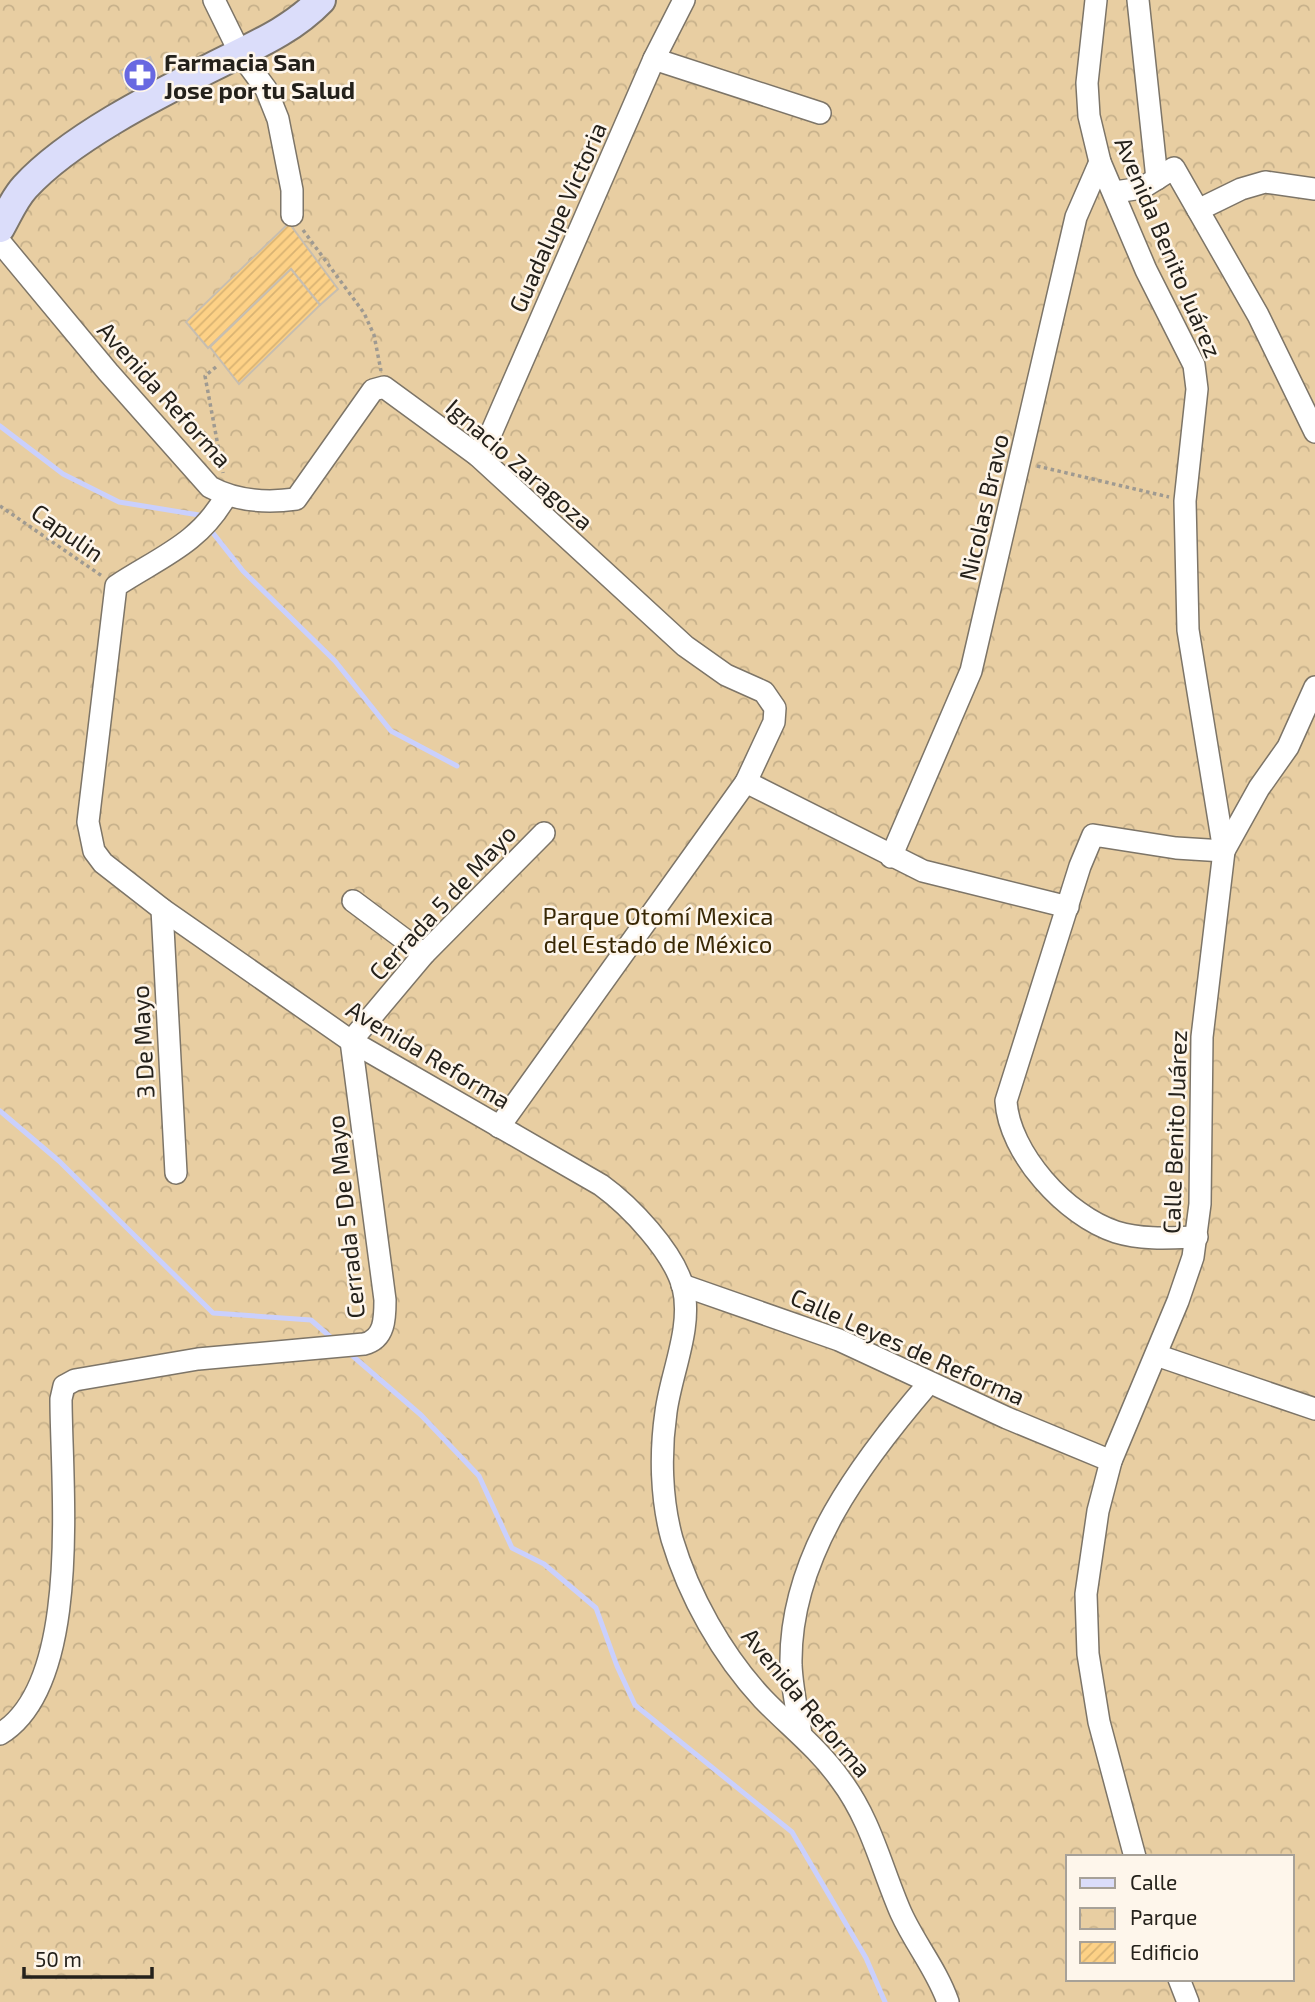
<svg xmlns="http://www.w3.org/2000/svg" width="1315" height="2002" viewBox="0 0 1315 2002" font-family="'Exo 2',sans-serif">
<defs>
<pattern id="park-crowns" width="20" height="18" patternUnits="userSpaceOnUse" patternTransform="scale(1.75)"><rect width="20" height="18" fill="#e8cea2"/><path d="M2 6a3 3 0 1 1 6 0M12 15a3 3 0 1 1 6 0" fill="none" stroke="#c7b18b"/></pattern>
<pattern id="building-hatch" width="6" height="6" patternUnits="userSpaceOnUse" patternTransform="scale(1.75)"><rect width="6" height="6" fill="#fdd186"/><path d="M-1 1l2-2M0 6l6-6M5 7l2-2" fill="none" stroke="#d9b373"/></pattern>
</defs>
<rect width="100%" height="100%" fill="#fef6eb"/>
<path fill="url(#park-crowns)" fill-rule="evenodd" d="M 0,0 L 1315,0 L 1315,2002 L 0,2002 ZM 1068,1857 L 1292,1857 L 1292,1979 L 1068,1979 Z"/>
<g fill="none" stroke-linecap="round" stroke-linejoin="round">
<g stroke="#cad0fd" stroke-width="5">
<polyline points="0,426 63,474 119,502 199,515 203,521"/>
<polyline points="209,528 243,571 335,661 391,731 457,766"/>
<polyline points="0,1111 59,1161 213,1313 311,1320 335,1341"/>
<polyline points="348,1352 421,1415 479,1476 512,1548 544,1564 596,1608 617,1666 635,1705 792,1832 866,1958 885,2002"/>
</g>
</g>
<g fill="url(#building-hatch)" stroke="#c7beb0" stroke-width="2">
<polygon points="150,57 159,78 129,91 120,71"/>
<polygon points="289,223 338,289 320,305 291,269 208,348 186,322"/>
<polygon points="291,269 320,305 239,384 210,347"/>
</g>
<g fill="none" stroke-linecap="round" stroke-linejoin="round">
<defs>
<g id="street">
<polyline points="214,0 241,55 266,89 278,119 292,190 292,215"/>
<polyline points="1096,0 1087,83 1089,116 1100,162 1146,270 1194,365 1197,389 1185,501 1188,630 1224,851 1202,1037 1200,1204 1193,1257 1178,1301 1111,1461 1098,1511 1086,1594 1088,1654 1099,1722 1135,1857"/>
<polyline points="1138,0 1157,179"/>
<polyline points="654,59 820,113"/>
<polyline points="1115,192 1142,188 1174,168 1258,315 1315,432"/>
<polyline points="1198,210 1241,189 1265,182 1315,189"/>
<path d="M 0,242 L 108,372 L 210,487 C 236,501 267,503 296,499 L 373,390 L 384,387 L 477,455 L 685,646 L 726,675 L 764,692 L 775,708 L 774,722 L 746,782 L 499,1127"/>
<polyline points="477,455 492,431 654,59 684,0"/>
<path d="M 226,496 C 199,544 160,557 116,586 L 88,822 L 94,851 L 103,863 L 162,909 L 351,1041 L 601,1185 C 630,1206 673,1251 683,1287 C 693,1327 671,1373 666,1412 C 660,1453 661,1499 672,1539 C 689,1596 722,1655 763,1699 C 789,1726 818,1748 840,1779 C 871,1820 881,1867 901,1913 C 915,1944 937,1970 948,2002"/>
<polyline points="746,782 923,871 1068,907"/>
<polyline points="1224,851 1259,788 1288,747 1315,687"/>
<polyline points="891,857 971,671 1076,217 1100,162"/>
<polyline points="353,901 424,954"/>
<polyline points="162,909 176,1173"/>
<path d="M 1197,1237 C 1170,1238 1142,1240 1116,1232 C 1066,1216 1009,1153 1006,1101 L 1080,866 L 1093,835 L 1176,848 L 1224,851"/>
<polyline points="682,1285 839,1340 1007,1418 1111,1461"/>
<polyline points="1156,1355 1315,1409"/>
<path d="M 0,1734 C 83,1684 61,1483 61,1399 L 64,1386 L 75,1380 L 198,1359 L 364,1344 C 385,1339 385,1318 385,1300 L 351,1041 L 424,954 L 544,833"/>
<path d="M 801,1734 C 797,1711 792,1688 791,1665 C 789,1556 862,1461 929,1383"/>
<polyline points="1179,1979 1188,2002"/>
</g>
<path id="secondary" d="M 0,228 C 8,214 14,199 25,187 C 69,139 154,96 212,67 C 251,47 290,32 321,0"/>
</defs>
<use href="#street" stroke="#7d7568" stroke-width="24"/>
<use href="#secondary" stroke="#7d7568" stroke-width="32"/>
<g stroke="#9f9a91" stroke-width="3.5" stroke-dasharray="3.5 3.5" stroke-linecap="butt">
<polyline points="303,230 364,313 374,335 381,371"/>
<polyline points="216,367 205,376 223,473"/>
<polyline points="1037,466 1169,497"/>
<polyline points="0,506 102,576"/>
</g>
<use href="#street" stroke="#fff" stroke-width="21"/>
<use href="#secondary" stroke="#dbddfa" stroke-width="28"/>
</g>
<defs>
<symbol id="pharmacy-disc" viewBox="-11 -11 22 22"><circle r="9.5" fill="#6868e1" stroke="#fef6eb"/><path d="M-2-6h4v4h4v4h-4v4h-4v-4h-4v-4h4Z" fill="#fff"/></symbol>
</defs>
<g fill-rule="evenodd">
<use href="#pharmacy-disc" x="121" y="56" width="38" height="38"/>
</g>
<g text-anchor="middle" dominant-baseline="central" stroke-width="5" stroke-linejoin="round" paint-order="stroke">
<g font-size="24" font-weight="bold" fill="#24211b" stroke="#fef6eb" text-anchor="start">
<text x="164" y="61">Farmacia San<tspan x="164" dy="28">Jose por tu Salud</tspan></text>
</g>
<g font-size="24" fill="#24211b" stroke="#fef6eb">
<text transform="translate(557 217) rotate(-66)">Guadalupe Victoria</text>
<text transform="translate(1169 247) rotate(67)">Avenida Benito Juárez</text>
<text transform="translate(165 394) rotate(48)">Avenida Reforma</text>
<text transform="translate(520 464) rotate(41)">Ignacio Zaragoza</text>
<text transform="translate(983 507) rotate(-77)">Nicolas Bravo</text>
<text transform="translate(68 532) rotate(35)">Capulin</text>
<text transform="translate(442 902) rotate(-47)">Cerrada 5 de Mayo</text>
<text transform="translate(142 1042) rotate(-93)">3 De Mayo</text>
<text transform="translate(429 1054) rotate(31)">Avenida Reforma</text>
<text transform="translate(1174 1132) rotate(-88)">Calle Benito Juárez</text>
<text transform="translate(345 1217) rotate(-96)">Cerrada 5 De Mayo</text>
<text transform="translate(908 1346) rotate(24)">Calle Leyes de Reforma</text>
<text transform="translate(807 1702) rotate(50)">Avenida Reforma</text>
</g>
<g font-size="24" fill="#392805" stroke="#fef6eb">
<text x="658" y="915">Parque Otomí Mexica<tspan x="658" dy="28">del Estado de México</tspan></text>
</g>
</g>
<rect x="1066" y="1855" width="228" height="126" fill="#fef6eb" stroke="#a7a198" stroke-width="2"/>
<rect x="1080" y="1878" width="35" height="10" fill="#dbddfa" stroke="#a7a198" stroke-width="2"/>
<text x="1130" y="1890" font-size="21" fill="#24211b">Calle</text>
<rect x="1080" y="1908" width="35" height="21" fill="url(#park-crowns)" stroke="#a7a198" stroke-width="2"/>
<text x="1130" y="1925" font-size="21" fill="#24211b">Parque</text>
<rect x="1080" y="1942" width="35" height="21" fill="url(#building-hatch)" stroke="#a7a198" stroke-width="2"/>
<text x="1130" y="1960" font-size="21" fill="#24211b">Edificio</text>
<path d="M24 1967v10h128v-10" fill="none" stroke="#24211b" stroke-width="3.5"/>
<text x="35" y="1967" font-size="21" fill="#24211b" stroke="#fef6eb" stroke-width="5" paint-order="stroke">50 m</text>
</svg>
